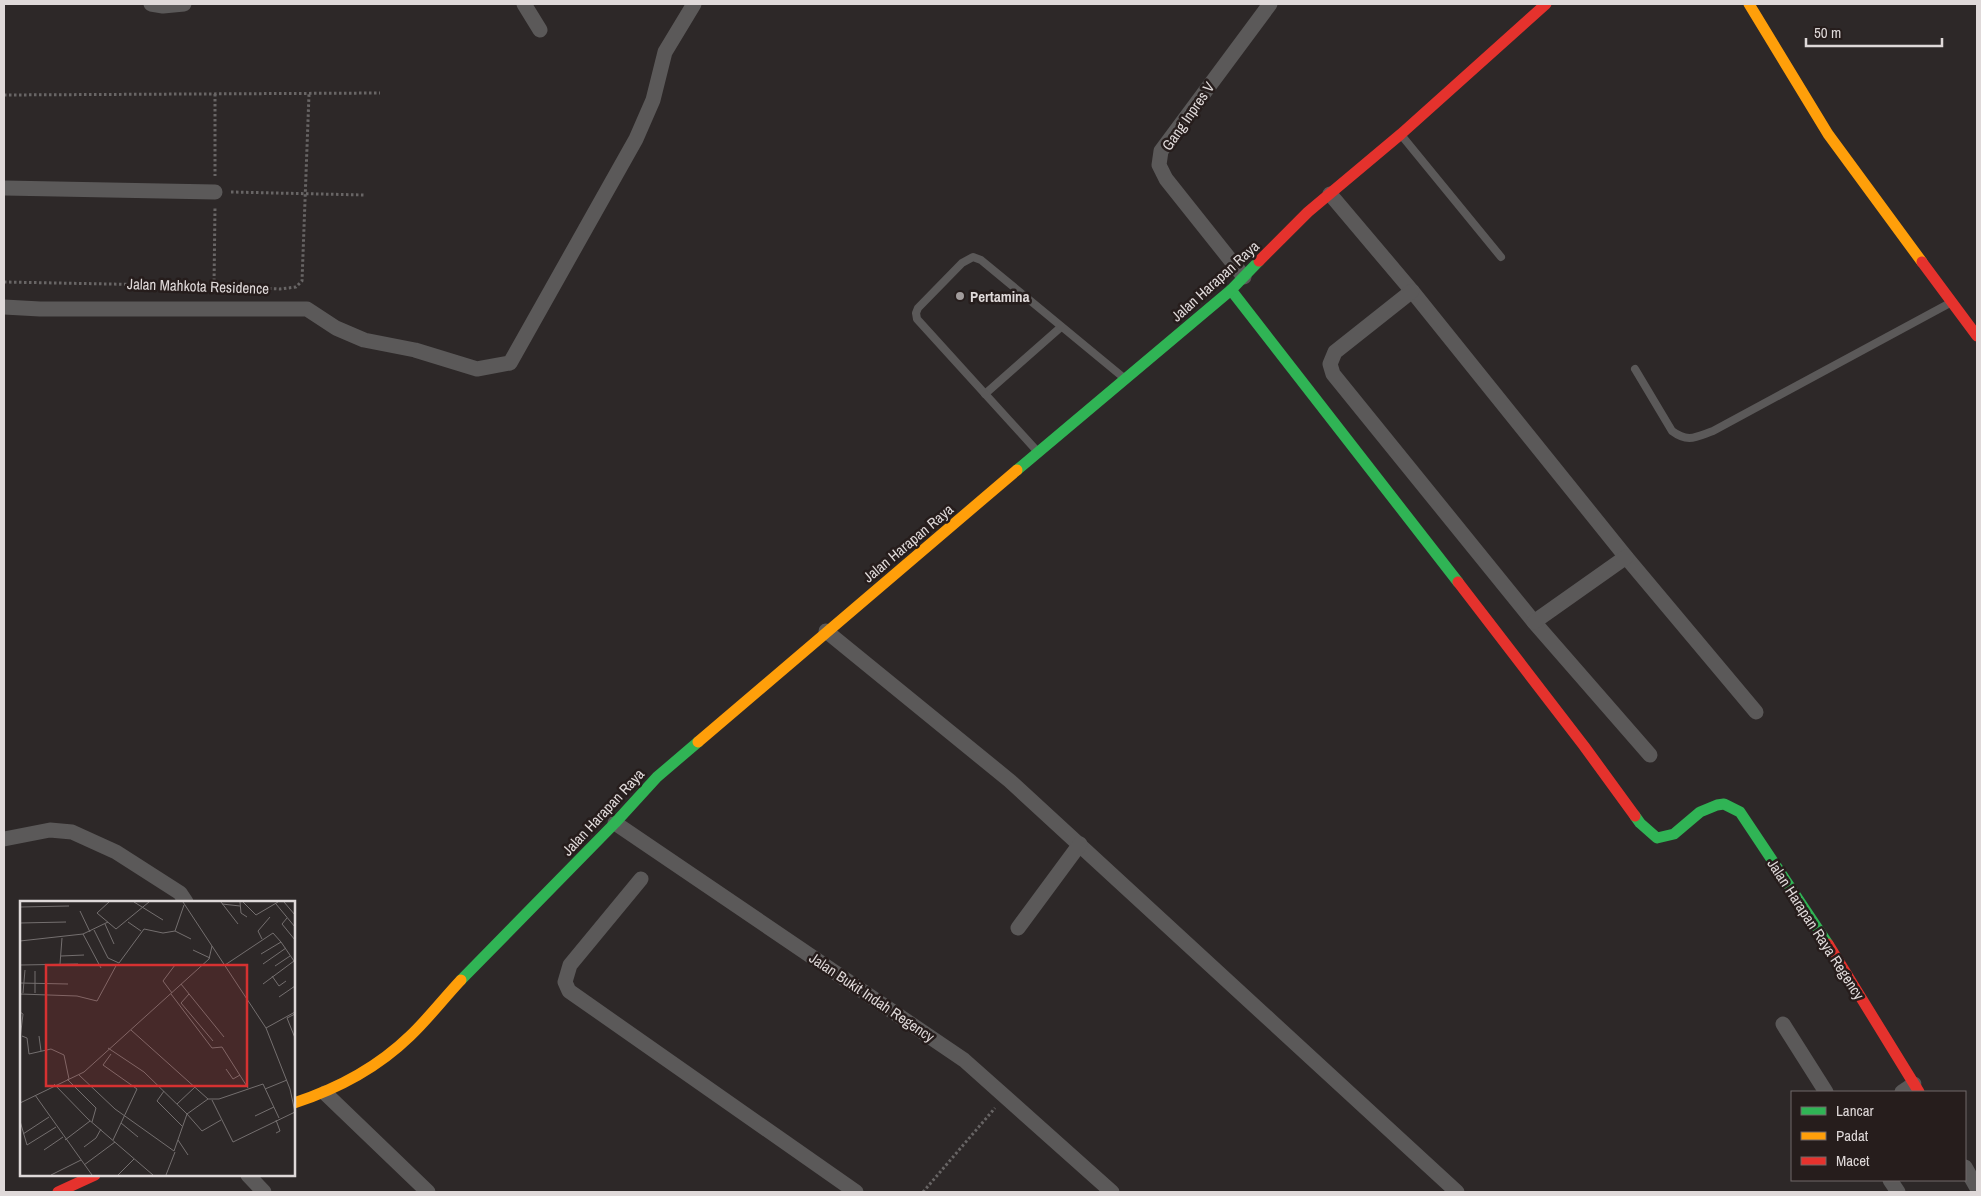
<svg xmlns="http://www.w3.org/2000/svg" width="1981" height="1196" viewBox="0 0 1981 1196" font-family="'Archivo Narrow',sans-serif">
<rect width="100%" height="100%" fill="#2d2828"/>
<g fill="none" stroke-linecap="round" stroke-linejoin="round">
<g stroke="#686565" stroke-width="3" stroke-dasharray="2.5 2.5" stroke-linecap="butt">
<polyline points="215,94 215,176"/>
<polyline points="4,95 380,93"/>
<polyline points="231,192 364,195"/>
<polyline points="4,282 214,286 280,289 296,287 302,281 309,94"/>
<polyline points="214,286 215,207"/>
<polyline points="923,1192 995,1108"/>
</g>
<g stroke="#5b5959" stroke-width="8">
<polyline points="1402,136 1501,257"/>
<path d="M 1635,369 L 1672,431 C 1688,443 1696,437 1713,431 L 1950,303"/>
<polyline points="985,394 1061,327"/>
<polyline points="1037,451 917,319 916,313 918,308 962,263 973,257 981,260 1124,378"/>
</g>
<g stroke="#5b5959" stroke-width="15">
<polyline points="151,4 163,6 184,4"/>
<polyline points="524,4 540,30"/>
<polyline points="4,188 215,192"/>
<polyline points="1330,194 1412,291 1626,557 1756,712"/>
<polyline points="1244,277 1166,179 1159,165 1161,151 1270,4"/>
<polyline points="1412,291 1335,352 1330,364 1333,374 1534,622 1650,755"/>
<polyline points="4,307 40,309 307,309 336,328 364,340 415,350 477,369 510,363 636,139 653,100 665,52 694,4"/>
<polyline points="1534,622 1626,557"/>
<polyline points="826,631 1010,781 1457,1192"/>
<polyline points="615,823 964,1060 1112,1192"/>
<polyline points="4,839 50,830 72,832 116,852 180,893 186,902"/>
<polyline points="641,879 570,965 565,982 569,991 856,1192"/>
<polyline points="1018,928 1080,844"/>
<polyline points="1783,1024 1826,1092"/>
<polyline points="1902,1092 1914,1084"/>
<polyline points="325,1093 428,1192"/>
<polyline points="1965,1167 1977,1188"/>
<polyline points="248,1175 264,1192"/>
<polyline points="1890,1180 1898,1192"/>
</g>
<g stroke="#30b455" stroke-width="11">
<polyline points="1231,290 1458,582"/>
<polyline points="1017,470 1231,290 1259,261"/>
<polyline points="1635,816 1640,823 1657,838 1674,834 1700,812 1717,805 1724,804 1740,812 1828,944"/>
<polyline points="461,980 615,823 657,777 698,742"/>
</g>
<g stroke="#ff9f0a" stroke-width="11">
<polyline points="1749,4 1828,134 1922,262"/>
<polyline points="698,742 1017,470"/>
<path d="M 294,1103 C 337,1089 377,1068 410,1036 C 428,1019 444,998 461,980"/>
</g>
<g stroke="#e5322d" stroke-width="11">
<polyline points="1259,261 1308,212 1401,134 1546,4"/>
<polyline points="1922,262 1977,336"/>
<polyline points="1458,582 1584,746 1635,816"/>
<polyline points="1828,944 1919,1092"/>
<polyline points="58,1192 95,1175"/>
</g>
</g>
<circle fill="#a19b9b" stroke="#261d1c" stroke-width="2" cx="960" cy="296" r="5"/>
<g text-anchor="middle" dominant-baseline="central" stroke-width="5" stroke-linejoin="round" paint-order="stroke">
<g font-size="15" fill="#dfd9d9" stroke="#261d1c">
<text transform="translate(1188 116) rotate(-55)">Gang Inpres V</text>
<text transform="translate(1215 281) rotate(-42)">Jalan Harapan Raya</text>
<text transform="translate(198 286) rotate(2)">Jalan Mahkota Residence</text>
<text transform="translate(908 543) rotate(-40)">Jalan Harapan Raya</text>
<text transform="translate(603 812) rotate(-47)">Jalan Harapan Raya</text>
<text transform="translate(1816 929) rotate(57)">Jalan Harapan Raya Regency</text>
<text transform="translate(872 997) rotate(34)">Jalan Bukit Indah Regency</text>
</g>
<g font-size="15" font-weight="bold" fill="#dfd9d9" stroke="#261d1c" text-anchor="start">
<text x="970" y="296">Pertamina</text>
</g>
</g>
<g transform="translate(20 901)">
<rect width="275" height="275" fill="#2d2828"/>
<path fill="none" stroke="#746f6f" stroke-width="1" d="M 89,1 L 77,12 L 96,28 L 129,1M 114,1 L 143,19M 163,1 L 246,127 L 270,188 L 275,211M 201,1 L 218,23M 220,1 L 221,12 L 227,16M 223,1 L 236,14 L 258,1M 264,1 L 275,14M 202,3 L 220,5M 256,3 L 275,26M 0,6 L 49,5M 60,10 L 70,31M 267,17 L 262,23 L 275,39M 108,21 L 121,30M 0,22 L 46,21M 85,23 L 94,43M 74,29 L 88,57 L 99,62 L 124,28 L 143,32 L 155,30 L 164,4M 155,30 L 171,38M 63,33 L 81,67M 242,38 L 238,30 L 250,16M 0,40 L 63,33 L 88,21M 261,41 L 274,60M 0,45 L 0,82 L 48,83M 173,49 L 190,57M 41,55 L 64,54M 40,63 L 42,37M 243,63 L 266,47M 1,64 L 58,63M 205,64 L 253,32 L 261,41 L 241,53M 255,65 L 270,55M 15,70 L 15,92M 252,75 L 259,85 L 266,80M 161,83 L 204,136M 243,83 L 274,60M 3,92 L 5,69M 152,92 L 143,80 L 155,64M 0,93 L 57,95 L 77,100 L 97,63M 151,93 L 192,147 L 202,146 L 228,187M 169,93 L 161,102 L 193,140M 259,96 L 275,85M 0,111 L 3,113 L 0,138M 246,127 L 275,111M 111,129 L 188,198 L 199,198 L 243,183 L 259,217M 2,135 L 7,137 L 9,153 L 31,148 L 44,154 L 49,178M 19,135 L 21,150M 275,137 L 267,117 L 275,113M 88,147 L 124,171 L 167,213 L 188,198M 91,153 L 83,164 L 117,188 L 93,239M 206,168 L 213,178 L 220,174M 59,174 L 95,208 L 154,250 L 167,213 L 182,230 L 201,219M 47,178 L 76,207 L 72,221M 34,183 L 68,218 L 133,274M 245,188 L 267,179M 144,190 L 137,200 L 162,225M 15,194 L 72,274M 192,199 L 213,241 L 275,211M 0,202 L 64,171 L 189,58 L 192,45M 157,203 L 175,186M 235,215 L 254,206M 256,219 L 260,230 L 256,232M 0,220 L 7,244 L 36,226M 101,222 L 118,236M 3,233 L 29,216M 45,239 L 70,220M 158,239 L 168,254M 64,246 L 76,237 L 81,228M 24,249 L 43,236M 64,264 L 95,241M 31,274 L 61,259M 98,274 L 114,258M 146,274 L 155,251"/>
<path fill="#d63131" fill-opacity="0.15" stroke="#d63131" stroke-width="2.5" d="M 26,64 L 227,64 L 227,185 L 26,185 Z"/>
<rect width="275" height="275" fill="none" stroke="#dfd9d9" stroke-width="2.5"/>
</g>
<rect width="1981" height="1196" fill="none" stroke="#dfd9d9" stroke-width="10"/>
<rect x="1791" y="1091" width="175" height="90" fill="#261d1c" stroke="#706868"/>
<rect x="1801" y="1107" width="25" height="8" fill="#30b455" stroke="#706868"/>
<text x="1836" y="1116" font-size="15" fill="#dfd9d9">Lancar</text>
<rect x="1801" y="1132" width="25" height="8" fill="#ff9f0a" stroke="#706868"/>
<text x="1836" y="1141" font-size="15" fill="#dfd9d9">Padat</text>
<rect x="1801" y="1157" width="25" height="8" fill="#e5322d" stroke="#706868"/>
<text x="1836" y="1166" font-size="15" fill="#dfd9d9">Macet</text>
<path d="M1806 38v8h136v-8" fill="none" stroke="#dfd9d9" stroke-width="2.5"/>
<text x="1814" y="38" font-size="15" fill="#dfd9d9" stroke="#261d1c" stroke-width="4" paint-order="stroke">50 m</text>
</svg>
